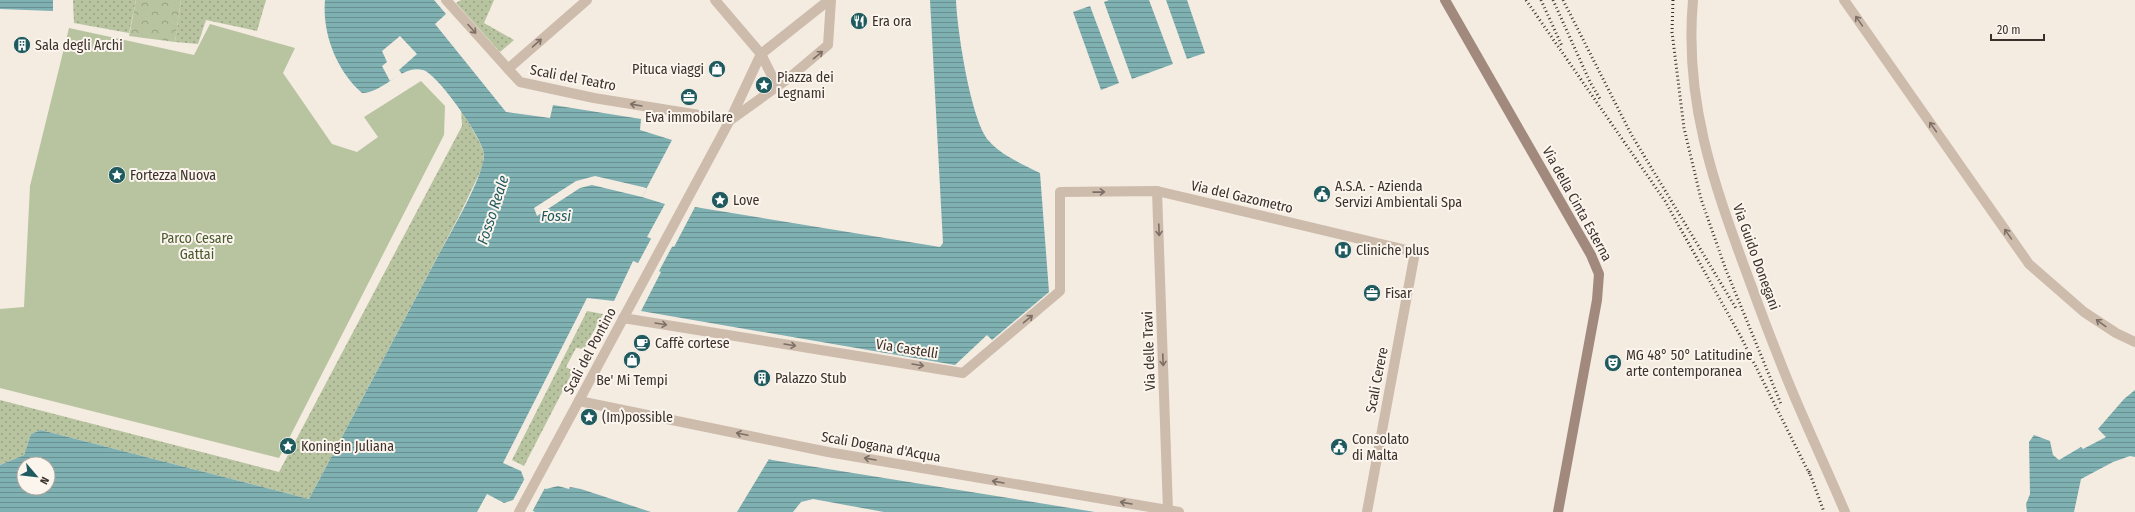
<svg xmlns="http://www.w3.org/2000/svg" width="2135" height="512" viewBox="0 0 2135 512" font-family="'Fira Sans Condensed',sans-serif">
<defs>
<pattern id="grass-dots" width="8" height="8" patternUnits="userSpaceOnUse"><rect width="8" height="8" fill="#b8c4a0"/><path d="M2 2h.1M6 6h.1" fill="none" stroke="#97a083" stroke-width="1.8" stroke-linecap="round"/></pattern>
<pattern id="forest-crowns" width="20" height="18" patternUnits="userSpaceOnUse"><rect width="20" height="18" fill="#b8c4a0"/><path d="M2 6a3 3 0 1 1 6 0M12 15a3 3 0 1 1 6 0" fill="none" stroke="#97a083"/></pattern>
<pattern id="water-rules" width="6" height="5" patternUnits="userSpaceOnUse"><rect width="6" height="5" fill="#7fb0b2"/><path d="M0 2.5h6" fill="none" stroke="#699091"/></pattern>
</defs>
<rect width="100%" height="100%" fill="#f4ebe1"/>
<g fill="url(#grass-dots)">
<polygon points="73,0 136,0 129,33 74,23"/>
<polygon points="181,0 266,0 257,31 206,20 198,44 175,42"/>
<polygon points="461,0 494,0 484,23 514,40 500,52 456,3"/>
<polygon points="461,109 480,143 484,153 483,166 459,216 309,499 41,430 31,434 24,455 0,465 0,400 279,472 462,126"/>
<polygon points="587,311 603,314 584,349 576,348 566,367 573,371 524,466 512,460"/>
</g>
<polygon fill="url(#forest-crowns)" points="136,0 181,0 175,42 129,36"/>
<polygon fill="#b8c4a0" points="210,24 295,48 283,73 332,144 357,152 378,137 364,117 421,81 445,106 444,135 279,458 0,388 0,309 24,307 30,186 69,28 194,55"/>
<g fill="url(#water-rules)" fill-rule="evenodd">
<polygon points="0,0 53,0 53,11 0,9"/>
<path d="M 325,0 L 434,0 L 446,14 L 435,24 L 506,112 L 550,118 L 553,105 L 641,119 L 640,130 L 672,140 L 642,197 L 665,204 L 647,237 L 674,247 L 695,207 L 940,247 L 943,243 L 930,0 L 956,0 C 957,29 971,122 989,141 C 1002,156 1023,164 1040,173 L 1049,292 L 992,340 L 987,335 L 955,365 L 641,311 L 661,272 L 633,261 L 614,301 L 587,298 L 503,463 L 521,471 L 524,479 L 546,489 L 558,486 L 569,489 L 570,487 L 581,489 L 651,512 L 535,512 L 513,500 L 504,503 L 487,494 L 477,512 L 0,512 L 0,465 L 24,455 L 31,434 L 41,430 L 309,499 C 352,418 395,337 438,256 C 449,235 485,175 484,154 C 484,140 437,73 423,70 C 401,64 384,93 362,93 C 337,71 322,34 325,0 ZM 24,464 L 48,464 L 48,488 L 24,488 Z"/>
<polygon points="1109,0 1149,0 1173,64 1132,79 1104,2"/>
<polygon points="1166,0 1187,0 1205,53 1187,59"/>
<polygon points="1090,6 1119,83 1101,90 1073,12"/>
<polygon points="2135,390 2135,457 2130,456 2113,462 2081,479 2074,512 2027,512 2026,504 2030,494 2029,442 2034,435 2050,441 2053,455 2059,460 2081,447 2083,449 2106,437 2098,429 2124,399"/>
<polygon points="769,459 772,460 1095,512 884,512 813,499 801,502 793,512 737,512"/>
</g>
<g fill="#f4ebe1">
<polygon points="400,36 417,54 399,70 402,74 390,81 382,66 387,62 382,51"/>
<polygon points="595,176 647,188 642,197 592,185 580,188 537,216 534,208 576,181"/>
<polygon points="652,237 673,245 658,273 637,265"/>
<polygon points="525,478 546,486 532,512 512,502"/>
</g>
<g fill="none" stroke-linecap="round" stroke-linejoin="round">
<g stroke="#cdbbac" stroke-width="10">
<polyline points="446,0 520,82 594,98 730,120"/>
<polyline points="715,0 761,54 777,86"/>
<path d="M 1693,0 C 1684,100 1713,182 1747,274 C 1757,301 1767,329 1778,356 C 1798,409 1823,460 1845,512"/>
<polyline points="1844,0 2029,264 2084,312 2116,333 2135,342"/>
<polyline points="508,69 587,0"/>
<polyline points="732,119 789,78 828,45 831,0"/>
<polyline points="1157,191 1168,511"/>
<polyline points="623,318 963,373 1060,291 1060,192 1157,191 1415,252 1367,512"/>
<polyline points="579,401 828,452 1179,512"/>
<polyline points="519,512 730,120 761,54 829,0"/>
</g>
<polyline stroke="#a18a7d" stroke-width="10" points="1445,0 1591,255 1599,274 1597,300 1558,512"/>
<g stroke="#3b302b" stroke-width="3" stroke-dasharray="1 3" stroke-linecap="butt">
<polyline points="1526,0 1665,201 1741,337 1810,475"/>
<polyline points="1541,0 1562,46"/>
<polyline points="1553,0 1590,82 1600,99"/>
<polyline points="1563,0 1631,134 1737,310"/>
<polyline points="1673,0 1672,32 1684,128 1701,199 1726,270 1781,404"/>
<polyline points="1809,471 1824,512"/>
</g>
</g>
<defs><path id="oneway-shaft" d="M-6 0H5M1.5-3L5.5 0L1.5 3" fill="none" stroke-width="1.6" stroke-linecap="round" stroke-linejoin="round"/></defs>
<g stroke="#7d6f65">
<use href="#oneway-shaft" transform="translate(1859 21) rotate(-125)"/>
<use href="#oneway-shaft" transform="translate(472 29) rotate(48)"/>
<use href="#oneway-shaft" transform="translate(537 43) rotate(-41)"/>
<use href="#oneway-shaft" transform="translate(818 55) rotate(-39)"/>
<use href="#oneway-shaft" transform="translate(636 105) rotate(-170)"/>
<use href="#oneway-shaft" transform="translate(1933 127) rotate(-125)"/>
<use href="#oneway-shaft" transform="translate(1099 192) rotate(-1)"/>
<use href="#oneway-shaft" transform="translate(1159 230) rotate(88)"/>
<use href="#oneway-shaft" transform="translate(2008 234) rotate(-125)"/>
<use href="#oneway-shaft" transform="translate(1028 319) rotate(-40)"/>
<use href="#oneway-shaft" transform="translate(2101 323) rotate(-144)"/>
<use href="#oneway-shaft" transform="translate(661 324) rotate(9)"/>
<use href="#oneway-shaft" transform="translate(790 345) rotate(9)"/>
<use href="#oneway-shaft" transform="translate(1163 360) rotate(88)"/>
<use href="#oneway-shaft" transform="translate(918 365) rotate(9)"/>
<use href="#oneway-shaft" transform="translate(742 434) rotate(-168)"/>
<use href="#oneway-shaft" transform="translate(870 459) rotate(-170)"/>
<use href="#oneway-shaft" transform="translate(998 482) rotate(-170)"/>
<use href="#oneway-shaft" transform="translate(1126 503) rotate(-170)"/>
</g>
<defs>
<symbol id="restaurant-disc" viewBox="-11 -11 22 22"><circle r="9.5" fill="#1f5a5e" stroke="#fbf5ee"/><path d="M-5-6h1v4h1v-4h1v4h1v-4h1v5L-1.5 .5V6h-2V.5L-5-1ZM5-6V6H3V1.5H1.5Q1.5-4 5-6Z" fill="#fff"/></symbol>
<symbol id="building-disc" viewBox="-11 -11 22 22"><circle r="9.5" fill="#1f5a5e" stroke="#fbf5ee"/><path d="M-4-6H4V6H1V3H-1V6H-4ZM-2.5-4.3h1.7v1.8h-1.7ZM.8-4.3h1.7v1.8H.8ZM-2.5-1h1.7V.8h-1.7ZM.8-1h1.7V.8H.8Z" fill="#fff"/></symbol>
<symbol id="shop-disc" viewBox="-11 -11 22 22"><circle r="9.5" fill="#1f5a5e" stroke="#fbf5ee"/><path d="M-5-2.5h2.3a2.7 3.5 0 0 1 5.4 0H5L5.5 6h-11ZM-1.5-2.5h3a1.5 2.3 0 0 0-3 0Z" fill="#fff"/></symbol>
<symbol id="sight-disc" viewBox="-11 -11 22 22"><circle r="9.5" fill="#1f5a5e" stroke="#fbf5ee"/><path d="M0-6L1.8-2.2L6-1.7L2.9 1.2L3.7 5.4L0 3.3L-3.7 5.4L-2.9 1.2L-6-1.7L-1.8-2.2Z" fill="#fff"/></symbol>
<symbol id="office-disc" viewBox="-11 -11 22 22"><circle r="9.5" fill="#1f5a5e" stroke="#fbf5ee"/><path d="M-6-3h4V-5.5h4V-3h4V5H-6ZM-1-4.5V-3h2v-1.5ZM-6 0V1H6V0Z" fill="#fff"/></symbol>
<symbol id="civic-disc" viewBox="-11 -11 22 22"><circle r="9.5" fill="#1f5a5e" stroke="#fbf5ee"/><path d="M-.6-6.5H3V-4.5H.6V-3L4-1V1h2V6H-6V1h2V-1L-.6-3ZM-1.2 2.5V6h2.4V2.5Z" fill="#fff"/></symbol>
<symbol id="hospital-disc" viewBox="-11 -11 22 22"><circle r="9.5" fill="#1f5a5e" stroke="#fbf5ee"/><path d="M-5-5h3v3.5h4V-5h3V5h-3V1.5h-4V5h-3Z" fill="#fff"/></symbol>
<symbol id="cafe-disc" viewBox="-11 -11 22 22"><circle r="9.5" fill="#1f5a5e" stroke="#fbf5ee"/><path d="M-5.5-4.5H6V0H3Q3 3.5 0 3.5H-2.5Q-5.5 3.5-5.5 0ZM3-3.2v2h1.7v-2ZM-6 4.5H4V6H-6Z" fill="#fff"/></symbol>
<symbol id="theatre-disc" viewBox="-11 -11 22 22"><circle r="9.5" fill="#1f5a5e" stroke="#fbf5ee"/><path d="M-5-5.5Q0-4 5-5.5V0Q5 5 0 6Q-5 5-5 0ZM-3.3-2.5H-1v1.5H-3.3ZM1-2.5H3.3v1.5H1ZM-2.8 1Q0 5.5 2.8 1Z" fill="#fff"/></symbol>
</defs>
<g fill-rule="evenodd">
<use href="#restaurant-disc" x="849" y="11" width="20" height="20"/>
<use href="#building-disc" x="12" y="35" width="20" height="20"/>
<use href="#shop-disc" x="707" y="59" width="20" height="20"/>
<use href="#sight-disc" x="754" y="75" width="20" height="20"/>
<use href="#office-disc" x="679" y="87" width="20" height="20"/>
<use href="#sight-disc" x="107" y="165" width="20" height="20"/>
<use href="#civic-disc" x="1312" y="184" width="20" height="20"/>
<use href="#sight-disc" x="710" y="190" width="20" height="20"/>
<use href="#hospital-disc" x="1333" y="240" width="20" height="20"/>
<use href="#office-disc" x="1362" y="283" width="20" height="20"/>
<use href="#cafe-disc" x="632" y="333" width="20" height="20"/>
<use href="#shop-disc" x="622" y="350" width="20" height="20"/>
<use href="#theatre-disc" x="1603" y="353" width="20" height="20"/>
<use href="#building-disc" x="752" y="368" width="20" height="20"/>
<use href="#sight-disc" x="579" y="407" width="20" height="20"/>
<use href="#sight-disc" x="278" y="436" width="20" height="20"/>
<use href="#civic-disc" x="1329" y="437" width="20" height="20"/>
</g>
<g text-anchor="middle" dominant-baseline="central" stroke-width="4" stroke-linejoin="round" paint-order="stroke">
<g font-size="14" fill="#3b302b" stroke="#fbf5ee" text-anchor="start">
<text x="872" y="21">Era ora</text>
<text x="35" y="45">Sala degli Archi</text>
<text x="704" y="69" text-anchor="end">Pituca viaggi</text>
<text x="777" y="77">Piazza dei<tspan x="777" dy="16">Legnami</tspan></text>
<text x="689" y="117" text-anchor="middle">Eva immobilare</text>
<text x="130" y="175">Fortezza Nuova</text>
<text x="1335" y="186">A.S.A. - Azienda<tspan x="1335" dy="16">Servizi Ambientali Spa</tspan></text>
<text x="733" y="200">Love</text>
<text x="1356" y="250">Cliniche plus</text>
<text x="1385" y="293">Fisar</text>
<text x="655" y="343">Caffè cortese</text>
<text x="1626" y="355">MG 48° 50° Latitudine<tspan x="1626" dy="16">arte contemporanea</tspan></text>
<text x="775" y="378">Palazzo Stub</text>
<text x="632" y="380" text-anchor="middle">Be' Mi Tempi</text>
<text x="602" y="417">(Im)possible</text>
<text x="1352" y="439">Consolato<tspan x="1352" dy="16">di Malta</tspan></text>
<text x="301" y="446">Koningin Juliana</text>
</g>
<g font-size="14" fill="#3b302b" stroke="#fbf5ee">
<text transform="translate(573 78) rotate(11)">Scali del Teatro</text>
<text transform="translate(1242 197) rotate(13)">Via del Gazometro</text>
<text transform="translate(1577 204) rotate(61)">Via della Cinta Esterna</text>
<text transform="translate(1756 257) rotate(70)">Via Guido Donegani</text>
<text transform="translate(907 349) rotate(9)">Via Castelli</text>
<text transform="translate(590 351) rotate(-62)">Scali del Pontino</text>
<text transform="translate(1149 351) rotate(-92)">Via delle Travi</text>
<text transform="translate(1377 380) rotate(-79)">Scali Cerere</text>
<text transform="translate(881 447) rotate(10)">Scali Dogana d'Acqua</text>
</g>
<g font-size="14" fill="#4a5a2e" stroke="#fbf5ee">
<text x="197" y="238">Parco Cesare<tspan x="197" dy="16">Gattai</tspan></text>
</g>
<g font-size="15" font-style="italic" fill="#1f5a5e" stroke="#fbf5ee">
<text transform="translate(493 210) rotate(-72)">Fosso Reale</text>
<text x="556" y="216">Fossi</text>
</g>
</g>
<g transform="translate(36 476) rotate(118)"><circle r="19" fill="#fbf5ee" stroke="#aea6a0"/>
<path d="M0-3L7 15L0 10L-7 15Z" fill="#1f5a5e"/>
<text y="-6" font-size="11" font-weight="bold" text-anchor="middle" fill="#3b302b">N</text>
</g>
<path d="M1991 34v6h53v-6" fill="none" stroke="#3b302b" stroke-width="2"/>
<text x="1997" y="34" font-size="12" fill="#3b302b" stroke="#fbf5ee" stroke-width="3" paint-order="stroke">20 m</text>
</svg>
